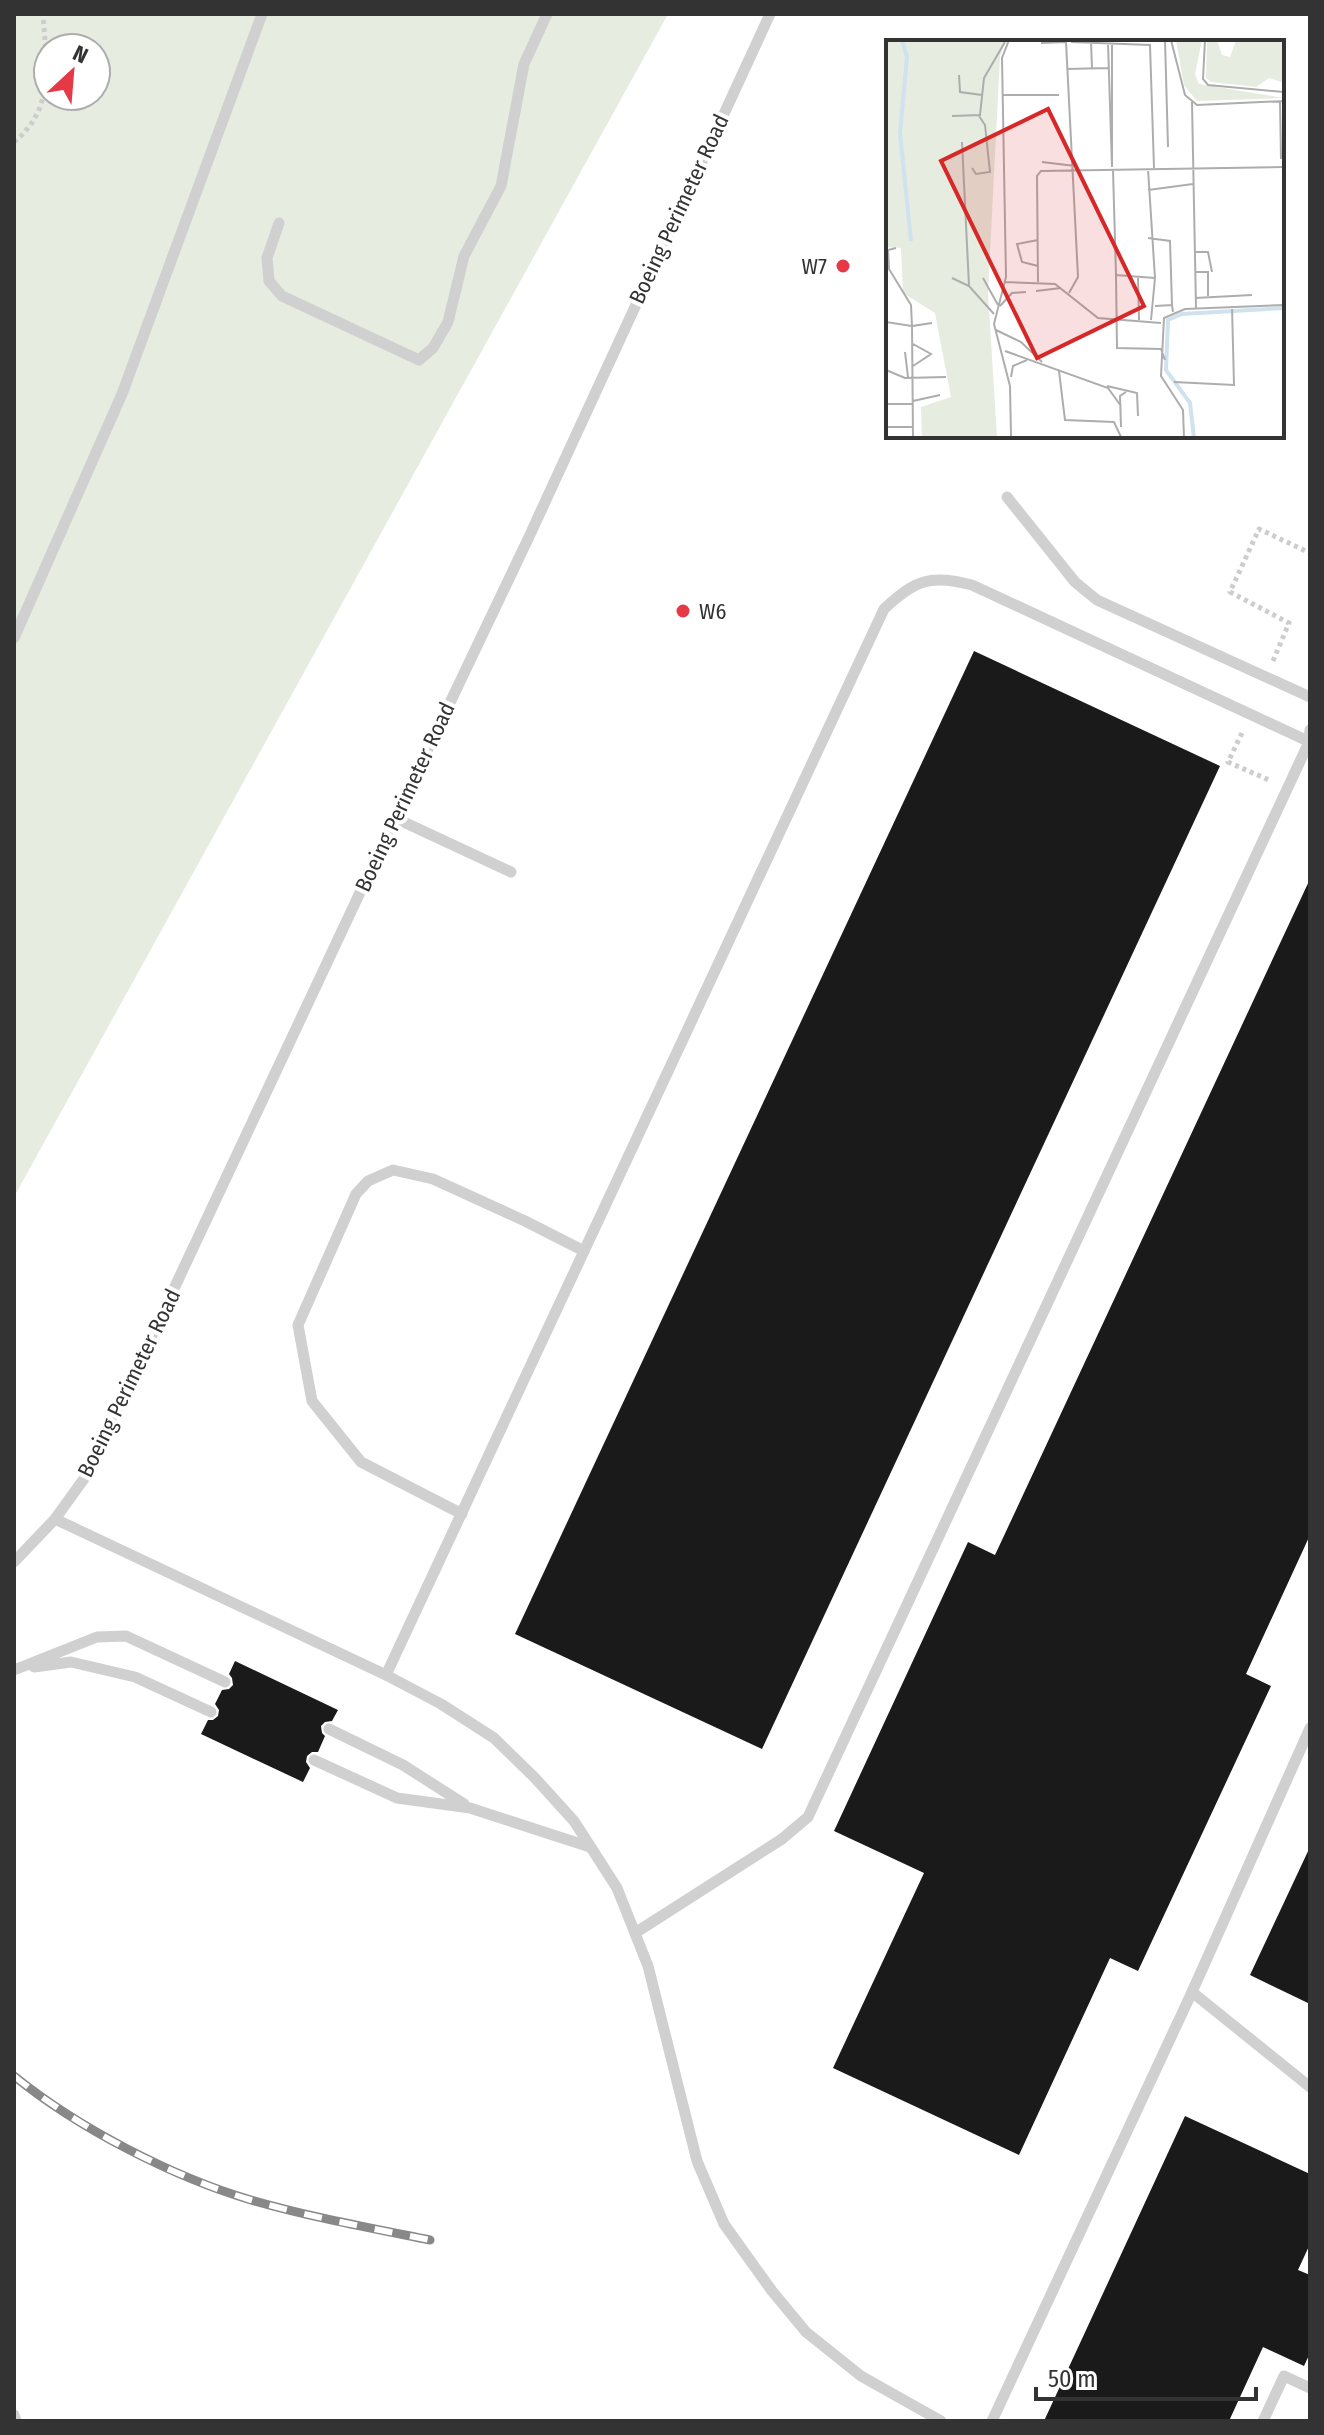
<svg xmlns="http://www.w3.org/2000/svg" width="1324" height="2435" viewBox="0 0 1324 2435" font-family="'Fira Sans Condensed',sans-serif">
<rect width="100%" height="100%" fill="#fff"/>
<path fill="#e6ecdf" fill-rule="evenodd" d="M 14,14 L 668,14 L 14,1197 ZM 48,48 L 96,48 L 96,96 L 48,96 Z"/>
<g fill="#1a1a1a">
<polygon points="974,651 1220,766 762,1749 515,1634"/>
<polygon points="1310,879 1310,1535 1246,1674 1271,1686 1138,1971 1110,1958 1019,2155 833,2068 924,1873 834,1831 968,1542 995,1555"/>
<polygon points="235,1661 338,1710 332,1721 325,1722 321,1726 322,1733 325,1736 318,1752 312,1752 307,1756 306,1762 310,1768 303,1782 201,1734 208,1720 213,1720 218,1716 219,1710 215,1704 222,1690 229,1689 233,1685 232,1678 229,1674"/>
<polygon points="1310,1847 1310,2004 1250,1975"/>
<polygon points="1185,2116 1310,2174 1310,2244 1298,2270 1310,2275 1310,2353 1304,2366 1263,2347 1229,2421 1044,2421"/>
</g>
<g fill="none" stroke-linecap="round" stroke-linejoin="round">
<g stroke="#cdcdcd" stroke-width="5" stroke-dasharray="4 4" stroke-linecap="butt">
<path d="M 14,142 C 56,108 46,62 43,14"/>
<polyline points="1273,661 1289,623 1230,592 1259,529 1310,553"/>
<polyline points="1242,733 1228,762 1269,780"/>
</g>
<g stroke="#d0d0d0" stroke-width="11">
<polyline points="279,223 267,258 269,281 282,296 419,360 433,348 448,322 464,256 501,186 524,64 547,14"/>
<polyline points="1007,497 1075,582 1097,600 1310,697"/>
<polyline points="14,638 122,394 262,14"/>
<polyline points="395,818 511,872"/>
<polyline points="462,1514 361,1462 312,1401 298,1325 356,1194 368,1181 393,1170 433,1179 525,1221 584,1251"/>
<polyline points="55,1519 386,1675 441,1704 494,1738 535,1778 574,1821 617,1888 648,1966 697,2161 724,2224 772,2291 806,2332 861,2376 941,2421"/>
<polyline points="14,1562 55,1519 86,1476 395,818 528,539 770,14"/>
<polyline points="34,1667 71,1662 135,1677 211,1712"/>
<polyline points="14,1670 97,1637 126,1636 225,1682"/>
<path d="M 386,1675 L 884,609 C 915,580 930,574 972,585 L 1310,742"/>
<polyline points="329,1729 403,1765 464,1804"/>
<polyline points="314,1760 397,1798 470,1808 590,1847"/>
<polyline points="635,1933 782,1839 808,1817 1309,742 1310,730"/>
<polyline points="1192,1992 1310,1728"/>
<polyline points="14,2415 16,2421"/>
<polyline points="992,2421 1192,1992 1310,2087"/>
<polyline points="1263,2421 1284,2376 1310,2388"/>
</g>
<defs>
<path id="rail" d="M 14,2076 C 78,2128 173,2177 251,2200 C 310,2217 370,2228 430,2240"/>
</defs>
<use href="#rail" stroke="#888" stroke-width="9"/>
<use href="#rail" stroke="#fff" stroke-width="6" stroke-dasharray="18" stroke-linecap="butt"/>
</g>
<g fill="#e63946" stroke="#fff" stroke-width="3">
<circle cx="843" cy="266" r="8"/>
<circle cx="683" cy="611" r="8"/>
</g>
<g text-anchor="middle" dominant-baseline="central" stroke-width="8" stroke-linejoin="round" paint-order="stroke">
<g font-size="22" fill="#333" stroke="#fff">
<text transform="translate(679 209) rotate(-65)">Boeing Perimeter Road</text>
<text transform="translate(405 797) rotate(-65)">Boeing Perimeter Road</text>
<text transform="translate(129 1383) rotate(-64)">Boeing Perimeter Road</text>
</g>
<g font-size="22" fill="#333" stroke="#fff" text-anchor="end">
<text x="827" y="266">W7</text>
<text x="699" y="611" text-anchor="start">W6</text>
</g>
</g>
<g transform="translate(886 40)">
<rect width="398" height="398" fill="#fff"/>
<path d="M 0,0 L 119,0 L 114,17 L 102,252 L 111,398 L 36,398 L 35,367 L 65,357 L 49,273 L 17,253 L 15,208 L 0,207 ZM 290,0 L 316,0 L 309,34 L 313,44 L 398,58 L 311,61 L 298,45 ZM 321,0 L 331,0 L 336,15 L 344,17 L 350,0 L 398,0 L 398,43 L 383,38 L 370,47 L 325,42 L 320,38 Z" fill="#e6ecdf"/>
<path fill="none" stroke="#cfe2ee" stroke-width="4" d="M 16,0 L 21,17 L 14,93 L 25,201M 308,398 L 304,363 L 280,330 L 282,280 L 296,274 L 398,268"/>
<path fill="none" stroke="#adadad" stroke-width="2" d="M 123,0 L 116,18 L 120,237 L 108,284 L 124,346M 279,0 L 282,107M 285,0 L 299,55 L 311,65 L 398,61M 319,0 L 317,39 L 322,45 L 398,52M 180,2 L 192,237 L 183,253M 185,2 L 264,5 L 268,128M 205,2 L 206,28M 155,3 L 180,2M 222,3 L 226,127 L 226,3M 181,29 L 222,28M 73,35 L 74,52 L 96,55M 117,55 L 173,55M 306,62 L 310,268M 394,62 L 395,119M 66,76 L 94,75 L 98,38 L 119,2M 76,102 L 83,246M 156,122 L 189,126M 86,128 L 90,134 L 104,132 L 99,85 L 93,76M 262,129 L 269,238 L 265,280M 227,130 L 230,235M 262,150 L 307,144M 262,198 L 284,201 L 286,265M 152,200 L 131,204 L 136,222 L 152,226M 10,208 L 2,210 L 3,229 L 25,265 L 26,286 L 46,283M 309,212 L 322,212 L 326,232M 309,232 L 322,232 L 322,256M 66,238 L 83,246 L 108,274M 97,238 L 112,265M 252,238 L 253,280M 269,238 L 230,235 L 231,308 L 275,309 L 279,320M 119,242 L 169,244 L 212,278 L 275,283M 152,242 L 151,136 L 155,131 L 398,127M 150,251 L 175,248M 309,258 L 366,255M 114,266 L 126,253 L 140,252M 269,266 L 286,265 L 287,272M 0,282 L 26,286 L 27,398M 110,290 L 135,302 L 156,322M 119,311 L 222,348 L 235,366M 19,312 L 22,337M 27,326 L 45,314 L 27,304M 0,330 L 19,338 L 60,337M 173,331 L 179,380 L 228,382 L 235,397M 125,337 L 127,326 L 141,320M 288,342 L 348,345 L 346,266M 124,346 L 125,396M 221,346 L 251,353 L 252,376M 27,361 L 54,355M 0,364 L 27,364M 0,387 L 27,387M 235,387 L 234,356 L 240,352M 298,398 L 297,370 L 275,336 L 278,278 L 299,269 L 398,265"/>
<path fill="#d62828" fill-opacity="0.15" stroke="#d62828" stroke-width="4" d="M 162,69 L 258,266 L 151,318 L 55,121 Z"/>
<rect width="398" height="398" fill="none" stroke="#333" stroke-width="4"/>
</g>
<rect width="1324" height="2435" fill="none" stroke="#333333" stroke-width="32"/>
<g transform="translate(72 72) rotate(26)"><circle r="38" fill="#ffffff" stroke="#adadad" stroke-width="2"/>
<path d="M0-6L14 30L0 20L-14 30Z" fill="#e63946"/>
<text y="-12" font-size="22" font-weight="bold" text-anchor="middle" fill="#333333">N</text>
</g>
<path d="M1036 2387v12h220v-12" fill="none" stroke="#333333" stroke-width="4"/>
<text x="1048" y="2387" font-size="24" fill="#333333" stroke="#ffffff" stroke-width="6" paint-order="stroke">50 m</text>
</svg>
